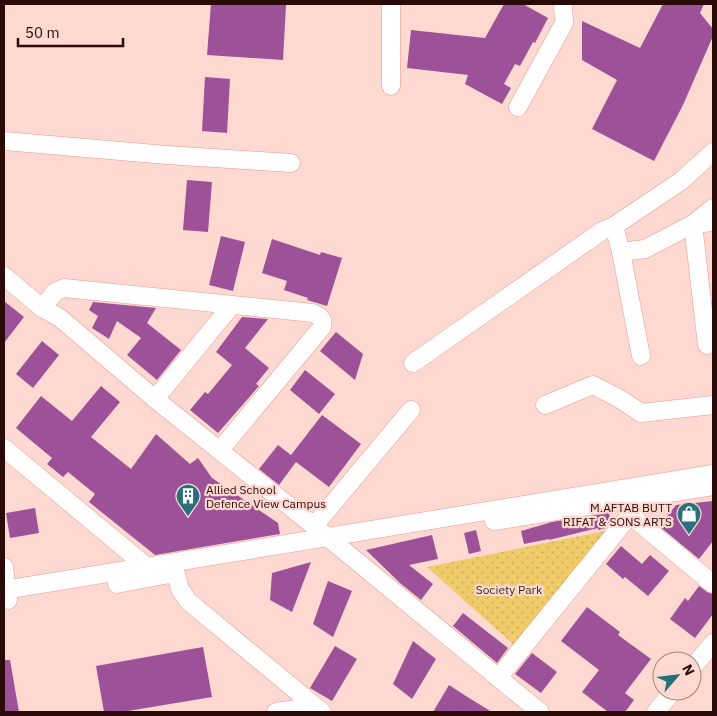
<svg xmlns="http://www.w3.org/2000/svg" width="717" height="716" viewBox="0 0 717 716" font-family="'IBM Plex Sans',sans-serif">
<defs>
<pattern id="park-dots" width="8" height="8" patternUnits="userSpaceOnUse" patternTransform="scale(1.25)"><rect width="8" height="8" fill="#efcb69"/><path d="M2 2h.1M6 6h.1" fill="none" stroke="#cdad5a" stroke-width="1.8" stroke-linecap="round"/></pattern>
</defs>
<rect width="100%" height="100%" fill="#fed9d2"/>
<polygon fill="url(#park-dots)" points="605,531 514,645 427,567"/>
<g fill="#9d5198">
<polygon points="211,4 286,5 283,60 207,55"/>
<polygon points="504,4 523,4 548,18 535,43 533,42 520,66 515,64 504,84 511,88 502,104 465,84 468,75 407,68 411,30 485,38"/>
<polygon points="663,4 704,4 700,13 713,29 713,36 683,105 654,161 592,129 617,80 582,60 582,21 640,48"/>
<polygon points="205,77 230,79 227,133 202,131"/>
<polygon points="187,180 212,182 208,232 183,230"/>
<polygon points="221,236 245,242 233,291 209,285"/>
<polygon points="272,239 320,255 321,252 342,258 327,306 307,300 308,298 284,290 287,281 262,273"/>
<polygon points="4,301 24,317 4,343"/>
<polygon points="93,302 156,308 147,323 181,350 157,380 127,355 141,338 117,321 109,339 92,328 98,316 89,310"/>
<polygon points="242,317 268,319 245,348 269,368 256,384 259,386 218,433 190,410 205,392 208,394 232,365 216,352"/>
<polygon points="336,332 363,354 355,380 320,351"/>
<polygon points="42,341 59,355 33,388 16,374"/>
<polygon points="305,370 335,394 319,414 290,390"/>
<polygon points="101,386 120,402 91,437 131,469 156,434 190,464 198,458 212,478 278,523 280,534 155,555 89,502 95,494 68,472 63,477 47,464 52,458 16,428 41,396 72,421"/>
<polygon points="322,415 361,444 329,487 296,462 279,485 259,469 278,445 291,455"/>
<polygon points="713,501 713,541 699,559 659,526 676,505"/>
<polygon points="35,508 39,533 10,538 6,513"/>
<polygon points="609,513 611,522 606,528 598,530 598,528 549,540 549,539 524,544 521,531 552,522"/>
<polygon points="476,530 481,551 469,554 464,533"/>
<polygon points="432,535 438,559 409,565 433,584 421,600 400,583 366,550"/>
<polygon points="621,546 642,564 650,555 669,571 648,596 625,577 623,579 606,564"/>
<polygon points="311,562 292,612 270,600 272,573"/>
<polygon points="328,581 352,591 333,637 313,624"/>
<polygon points="699,586 707,592 713,594 713,614 695,638 670,619 685,598 688,601"/>
<polygon points="587,607 620,632 618,635 651,659 625,693 634,700 625,712 608,712 582,692 599,670 561,641"/>
<polygon points="463,613 508,648 497,663 453,626"/>
<polygon points="413,641 436,659 412,699 393,684"/>
<polygon points="335,646 357,659 332,701 310,688"/>
<polygon points="203,647 212,697 122,712 104,712 96,666"/>
<polygon points="532,653 557,672 541,693 515,674"/>
<polygon points="4,660 10,660 19,712 4,712"/>
<polygon points="449,685 469,698 492,712 433,712"/>
</g>
<g fill="none" stroke-linecap="round" stroke-linejoin="round">
<defs>
<g id="minor">
<polyline points="391,4 391,86"/>
<polyline points="518,107 564,23 563,4"/>
<polyline points="4,141 167,155 291,163"/>
<polyline points="614,226 621,252 641,356"/>
<polyline points="621,252 645,249 693,224 713,208"/>
<polyline points="4,276 42,308 60,318 155,399 314,526 540,712"/>
<path d="M 42,308 L 55,292 L 64,288 L 313,313 C 320,316 324,319 322,327 L 220,450"/>
<polyline points="707,345 693,224 713,222"/>
<polyline points="413,363 602,231 614,226 681,181 713,152"/>
<polyline points="155,399 231,306"/>
<polyline points="545,405 593,385 620,399 641,413 713,405"/>
<polyline points="4,448 147,567 149,573"/>
<polyline points="628,505 630,515 713,584"/>
<polyline points="494,521 713,486"/>
<polyline points="314,526 411,410"/>
<polyline points="173,563 180,589 188,601 322,712"/>
<polyline points="4,567 8,600"/>
<polyline points="117,584 175,573"/>
<polyline points="4,590 713,474"/>
<polyline points="692,668 713,643"/>
<polyline points="498,678 630,515"/>
<polyline points="276,712 297,709 307,700"/>
<polyline points="656,712 673,691"/>
</g>
</defs>
<use href="#minor" stroke="#ec9688" stroke-width="19"/>
<use href="#minor" stroke="#fff" stroke-width="18"/>
</g>
<defs>
<symbol id="building-pin" viewBox="-11 -11 22 30"><path d="M0 17L-7.5 6A9.5 9.5 0 1 1 7.5 6Z" fill="#28707b" stroke="#fed9d2"/><path d="M-4-6H4V6H1V3H-1V6H-4ZM-2.5-4.3h1.7v1.8h-1.7ZM.8-4.3h1.7v1.8H.8ZM-2.5-1h1.7V.8h-1.7ZM.8-1h1.7V.8H.8Z" fill="#fff"/></symbol>
<symbol id="shop-pin" viewBox="-11 -11 22 30"><path d="M0 17L-7.5 6A9.5 9.5 0 1 1 7.5 6Z" fill="#28707b" stroke="#fed9d2"/><path d="M-5-2.5h2.3a2.7 3.5 0 0 1 5.4 0H5L5.5 6h-11ZM-1.5-2.5h3a1.5 2.3 0 0 0-3 0Z" fill="#fff"/></symbol>
</defs>
<g fill-rule="evenodd">
<use href="#building-pin" x="174" y="482" width="28" height="38"/>
<use href="#shop-pin" x="675" y="500" width="28" height="38"/>
</g>
<g text-anchor="middle" dominant-baseline="central" stroke-width="4.5" stroke-linejoin="round" paint-order="stroke">
<g font-size="12" fill="#2a0b07" stroke="#fed9d2" text-anchor="start">
<text x="206" y="489">Allied School<tspan x="206" dy="14">Defence View Campus</tspan></text>
<text x="672" y="507" text-anchor="end">M.AFTAB BUTT<tspan x="672" dy="14">RIFAT &amp; SONS ARTS</tspan></text>
</g>
<g font-size="12" fill="#352d1a" stroke="#fed9d2">
<text x="509" y="589">Society Park</text>
</g>
</g>
<rect width="717" height="716" fill="none" stroke="#2a0b07" stroke-width="10"/>
<g transform="translate(677 676) rotate(62)"><circle r="24" fill="#fed9d2" stroke="#a98781"/>
<path d="M0-4L9 19L0 12L-9 19Z" fill="#28707b"/>
<text y="-8" font-size="14" font-weight="bold" text-anchor="middle" fill="#2a0b07">N</text>
</g>
<path d="M18 38v8h105v-8" fill="none" stroke="#2a0b07" stroke-width="2.5"/>
<text x="25" y="38" font-size="15" fill="#2a0b07" stroke="#fed9d2" stroke-width="4" paint-order="stroke">50 m</text>
</svg>
